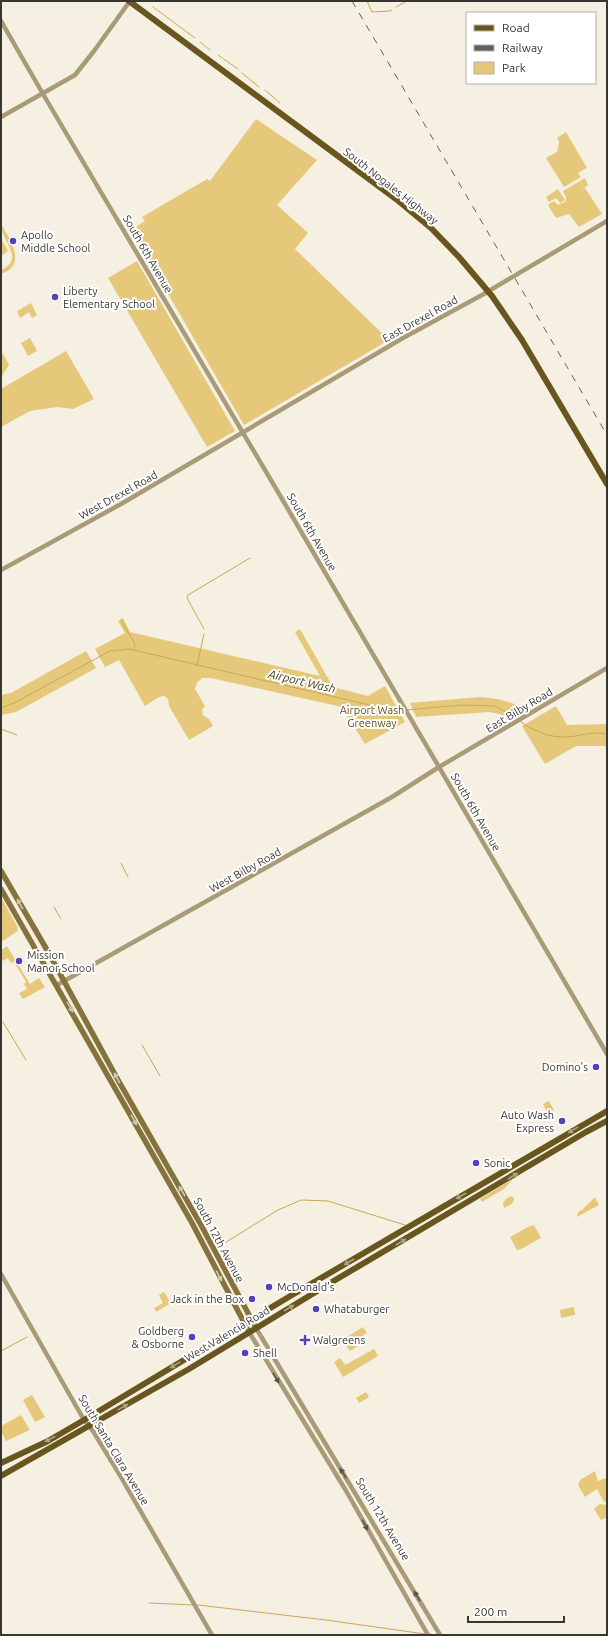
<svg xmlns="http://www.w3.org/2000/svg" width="608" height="1636" viewBox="0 0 608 1636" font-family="Ubuntu,sans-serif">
<rect width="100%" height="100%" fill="#f5f0e2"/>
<g fill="#e5c87a">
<polygon points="256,119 317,160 277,205 308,233 295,249 389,340 244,425 131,230 145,221 142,217 207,179 210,181"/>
<polygon points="566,132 587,168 578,173 581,177 564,187 546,158 557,152 559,142 557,138"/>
<polygon points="585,178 588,185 580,191 585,188 602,214 579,227 569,214 556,218 548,205 554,201 558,205 566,201 566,197 563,191"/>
<polygon points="558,189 565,200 560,203 556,198 549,202 546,197"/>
<path d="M 1,224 C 10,239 28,265 1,274 L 1,270 C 26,259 1,241 1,224 Z"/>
<polygon points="1,238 8,251 1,256"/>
<polygon points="137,261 235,431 207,447 108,278"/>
<polygon points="31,303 37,315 32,318 29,312 20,318 17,311"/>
<polygon points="30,338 37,351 28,356 21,343"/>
<polygon points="66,351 94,399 73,409 57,407 30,411 1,427 1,389"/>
<polygon points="3,354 9,365 3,374 1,383 1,355"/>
<polygon points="123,618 130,632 320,676 295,632 300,629 333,687 368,696 385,686 405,722 365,744 342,707 211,678 202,678 197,683 195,689 205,706 202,710 203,715 209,719 213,726 189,740 169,706 168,699 164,696 159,697 145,706 119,660 105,667 95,649 125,633 118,621"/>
<polygon points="86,651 96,668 16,712 1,715 1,695 11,693"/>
<path d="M 480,697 C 495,698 511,701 524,709 L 507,719 L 499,714 L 490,712 L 416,717 L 410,703 Z"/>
<polygon points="556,706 567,725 607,724 607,746 576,746 545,764 522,726"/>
<polygon points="1,897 18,928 17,929 18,931 1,942"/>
<polygon points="7,946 30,984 39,978 45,987 23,999 19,993 27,989 24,984 26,982 14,962 11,963 8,958 3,961 1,957 1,950"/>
<polygon points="549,1101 554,1110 548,1114 543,1104"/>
<polygon points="513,1179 504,1189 482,1202 480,1199"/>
<polygon points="512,1196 514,1199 512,1204 504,1208 503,1203 507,1198"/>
<polygon points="595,1197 599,1205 577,1217 578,1212 583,1209"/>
<polygon points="534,1225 541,1238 519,1250 517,1250 510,1237 530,1226"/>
<polygon points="164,1292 171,1303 156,1312 154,1308 163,1303 159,1295"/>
<polygon points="574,1307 575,1315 561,1318 560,1310"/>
<polygon points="363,1327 367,1333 363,1335 365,1338 361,1340 363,1343 350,1351 342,1340"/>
<polygon points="374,1349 378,1356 343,1377 334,1362 340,1358 345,1365"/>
<polygon points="366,1392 369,1397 359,1403 356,1398"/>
<polygon points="32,1395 45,1417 35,1422 23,1400"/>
<polygon points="21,1415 30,1430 6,1441 1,1431 1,1426"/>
<polygon points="595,1471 598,1481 605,1478 607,1482 607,1501 604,1502 597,1489 585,1497 578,1485 580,1480"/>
<polygon points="600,1504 607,1505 607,1517 601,1520 594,1509"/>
</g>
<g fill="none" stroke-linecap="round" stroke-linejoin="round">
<g stroke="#c9a951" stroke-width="1">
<polyline points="146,1 147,2"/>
<polyline points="367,1 372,12 389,11 392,10"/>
<polyline points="153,7 195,38"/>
<polyline points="396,7 407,1"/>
<polyline points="200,42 210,50"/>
<polyline points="218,55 238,69"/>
<polyline points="242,73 259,87"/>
<polyline points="265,90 280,103"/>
<polyline points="121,620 135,644 134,649"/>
<polyline points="204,629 187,598 188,595 250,558"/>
<polyline points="197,665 204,634"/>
<polyline points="1,708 14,703 110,651 129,649 391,710 403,710"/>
<polyline points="406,710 462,705 495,706 517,719"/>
<path d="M 520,721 C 533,731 550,738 567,737 C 583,736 589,731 607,734"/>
<polyline points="1,729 17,735"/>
<polyline points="121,863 128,877"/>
<polyline points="54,907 61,919"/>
<polyline points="3,1022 26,1060"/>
<polyline points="142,1045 160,1076"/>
<polyline points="218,1247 278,1210 301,1200 328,1201 405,1225"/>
<polyline points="1,1351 27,1337"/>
<polyline points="149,1603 193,1605"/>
<polyline points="198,1605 326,1620 425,1634"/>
<polyline points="430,1634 436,1635"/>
</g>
<g stroke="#a99b78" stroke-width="4.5">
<polyline points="1,21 43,94 275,487 607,1054"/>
<polyline points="1,117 75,75 94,51 130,1"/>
<polyline points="1,570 121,504 403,338 482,295 607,221"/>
<polyline points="57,985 392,797 439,767 607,668"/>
<polyline points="1,1274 84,1420 93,1431 118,1472 212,1635"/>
<polyline points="256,1328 440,1635"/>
<polyline points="249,1332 345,1489 428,1635"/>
</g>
<g stroke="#86723c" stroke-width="5.5">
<polyline points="1,871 47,950 118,1080 201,1225 256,1328"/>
<polyline points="1,889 192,1223 249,1332"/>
</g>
<g stroke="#69561e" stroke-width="6">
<polyline points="129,1 396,199 431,228 459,257 492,296 522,340 607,484"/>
<polyline points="1,1463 48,1441 84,1420 292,1295 607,1111"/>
<polyline points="1,1476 189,1369 337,1279 586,1132 607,1121"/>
</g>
<polyline stroke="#636059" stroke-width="1" stroke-dasharray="7 7" stroke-linecap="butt" points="352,1 607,435"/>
</g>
<defs><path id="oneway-solid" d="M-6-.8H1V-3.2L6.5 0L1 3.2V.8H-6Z"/></defs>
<g fill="#cfc7b1">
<use href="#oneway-solid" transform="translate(20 904) rotate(-119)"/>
<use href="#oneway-solid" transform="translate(70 1007) rotate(60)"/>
<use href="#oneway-solid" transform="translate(117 1078) rotate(-119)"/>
<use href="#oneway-solid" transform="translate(134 1120) rotate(61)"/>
<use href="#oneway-solid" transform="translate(182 1191) rotate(-120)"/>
<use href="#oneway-solid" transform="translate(219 1276) rotate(63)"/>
</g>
<g fill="#aca283">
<use href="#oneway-solid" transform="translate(573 1130) rotate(149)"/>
<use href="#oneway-solid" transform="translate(513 1176) rotate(-31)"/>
<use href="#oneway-solid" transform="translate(461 1196) rotate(150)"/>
<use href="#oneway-solid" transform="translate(401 1242) rotate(-30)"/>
<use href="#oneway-solid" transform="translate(349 1262) rotate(150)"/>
<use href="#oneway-solid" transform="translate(289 1308) rotate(-31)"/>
<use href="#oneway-solid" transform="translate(175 1365) rotate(149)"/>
<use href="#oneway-solid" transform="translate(123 1407) rotate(-29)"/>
<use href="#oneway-solid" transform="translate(50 1439) rotate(152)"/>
</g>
<g fill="#5a5446">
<use href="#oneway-solid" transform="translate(276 1378) rotate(59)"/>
<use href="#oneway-solid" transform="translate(343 1473) rotate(-122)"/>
<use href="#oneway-solid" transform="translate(365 1525) rotate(62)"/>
<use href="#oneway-solid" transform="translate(417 1596) rotate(-121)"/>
</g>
<g fill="#5541b9" stroke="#fff" stroke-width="1.5">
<circle cx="13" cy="241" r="4"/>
<circle cx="55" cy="297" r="4"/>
<circle cx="19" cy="961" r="4"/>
<circle cx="596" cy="1067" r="4"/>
<circle cx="562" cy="1121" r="4"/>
<circle cx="476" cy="1163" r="4"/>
<circle cx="269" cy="1287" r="4"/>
<circle cx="252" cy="1299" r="4"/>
<circle cx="316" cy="1309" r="4"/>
<circle cx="192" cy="1337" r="4"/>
<path d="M303 1334h4v4h4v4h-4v4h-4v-4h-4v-4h4z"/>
<circle cx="245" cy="1353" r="4"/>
</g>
<g text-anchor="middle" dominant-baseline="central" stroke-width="4" stroke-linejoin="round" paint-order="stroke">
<g font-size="11" fill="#383631" stroke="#fff">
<text transform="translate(391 186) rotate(38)">South Nogales Highway</text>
<text transform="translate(148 254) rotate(60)">South 6th Avenue</text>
<text transform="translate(420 319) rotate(-29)">East Drexel Road</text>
<text transform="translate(118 495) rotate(-29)">West Drexel Road</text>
<text transform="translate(312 532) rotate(60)">South 6th Avenue</text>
<text transform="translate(519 710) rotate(-31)">East Bilby Road</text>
<text transform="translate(476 812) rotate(60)">South 6th Avenue</text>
<text transform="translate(245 870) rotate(-29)">West Bilby Road</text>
<text transform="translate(219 1240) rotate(62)">South 12th Avenue</text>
<text transform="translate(227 1334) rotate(-31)">West Valencia Road</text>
<text transform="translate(114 1450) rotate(59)">South Santa Clara Avenue</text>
<text transform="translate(383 1519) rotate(59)">South 12th Avenue</text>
</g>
<g font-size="11" fill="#383631" stroke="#fff" text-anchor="start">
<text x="21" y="235">Apollo<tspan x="21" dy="13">Middle School</tspan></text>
<text x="63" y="291">Liberty<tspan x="63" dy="13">Elementary School</tspan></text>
<text x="27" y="955">Mission<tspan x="27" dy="13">Manor School</tspan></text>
<text x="588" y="1067" text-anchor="end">Domino's</text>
<text x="554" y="1115" text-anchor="end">Auto Wash<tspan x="554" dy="13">Express</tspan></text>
<text x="484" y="1163">Sonic</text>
<text x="277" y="1287">McDonald's</text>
<text x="244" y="1299" text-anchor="end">Jack in the Box</text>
<text x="324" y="1309">Whataburger</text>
<text x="184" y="1331" text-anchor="end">Goldberg<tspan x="184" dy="13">&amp; Osborne</tspan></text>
<text x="313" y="1340">Walgreens</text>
<text x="253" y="1353">Shell</text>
</g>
<g font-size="11" fill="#654f08" stroke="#fff">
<text x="372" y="710">Airport Wash<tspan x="372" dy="13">Greenway</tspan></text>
</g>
<g font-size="12" font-style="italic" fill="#463913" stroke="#fff">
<text transform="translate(302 681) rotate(13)">Airport Wash</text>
</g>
</g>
<rect width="608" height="1636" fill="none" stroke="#383631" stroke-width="4"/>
<rect x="466" y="12" width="130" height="72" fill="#ffffff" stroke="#afafad"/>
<rect x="474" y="25" width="20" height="6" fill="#69561e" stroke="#afafad"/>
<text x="502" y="32" font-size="12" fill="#383631">Road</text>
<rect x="474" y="45" width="20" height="6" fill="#636059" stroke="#afafad"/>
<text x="502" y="52" font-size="12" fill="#383631">Railway</text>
<rect x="474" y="62" width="20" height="12" fill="#e5c87a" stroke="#afafad"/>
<text x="502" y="72" font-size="12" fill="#383631">Park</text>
<path d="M468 1616v6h96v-6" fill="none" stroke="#383631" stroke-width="2"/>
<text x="474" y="1616" font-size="12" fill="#383631" stroke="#ffffff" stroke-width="3" paint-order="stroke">200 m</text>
</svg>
